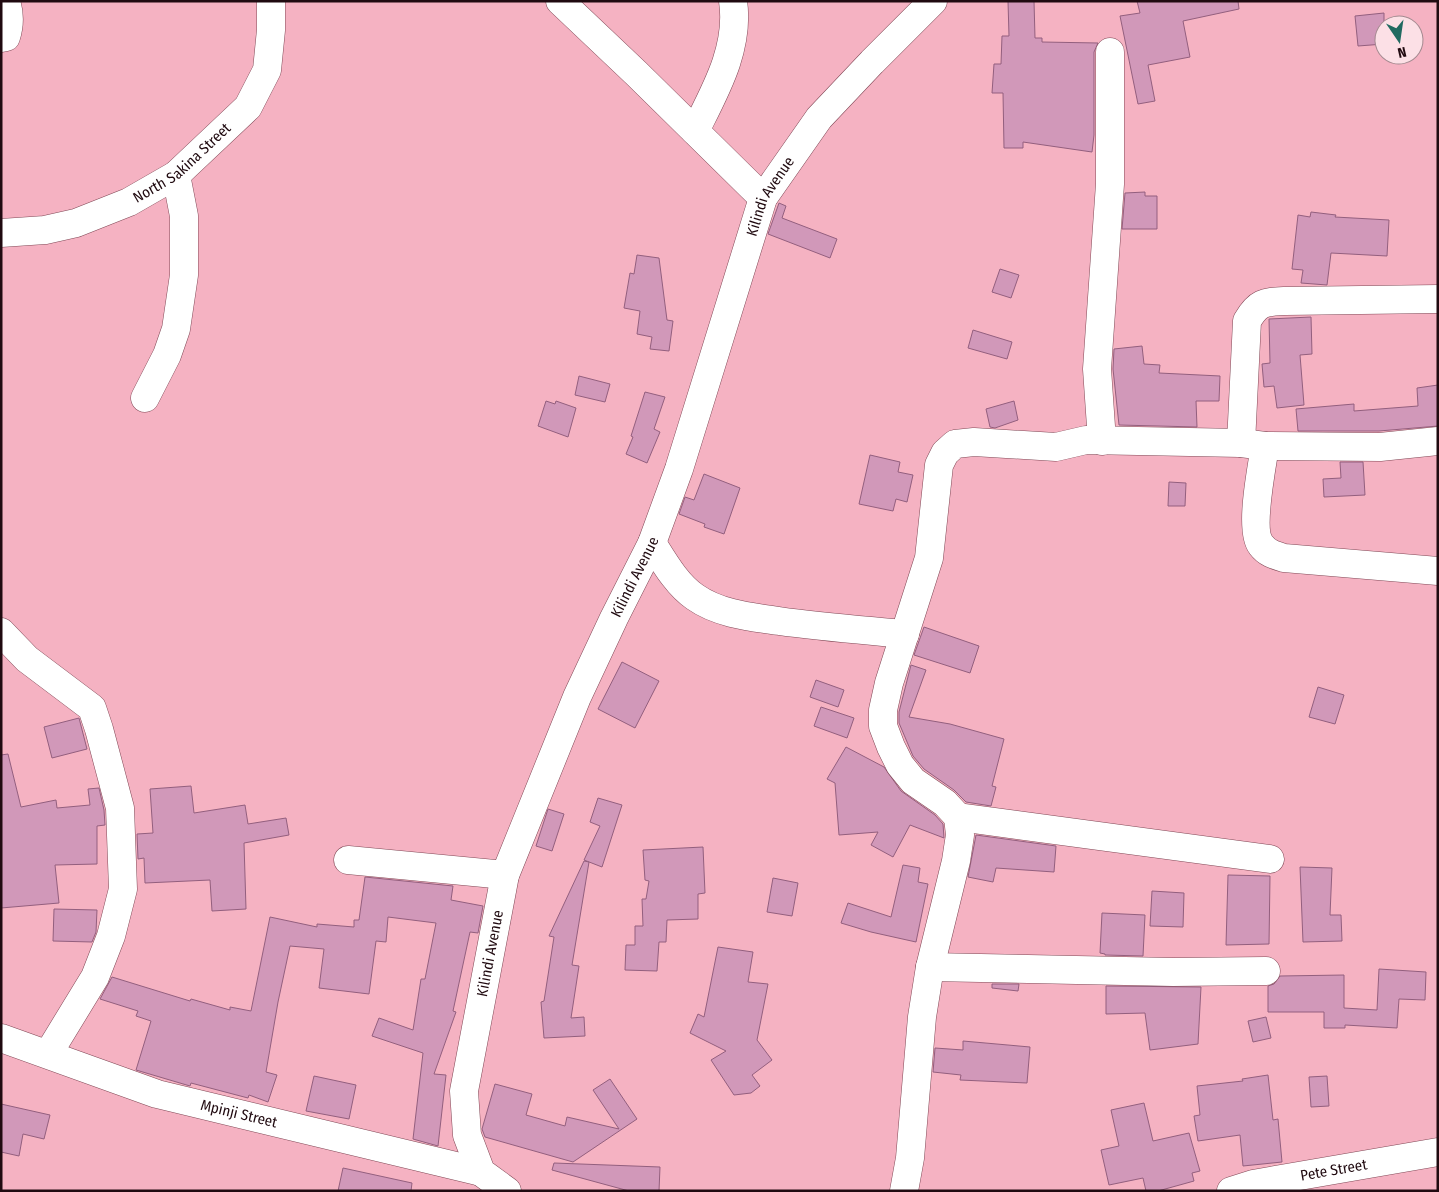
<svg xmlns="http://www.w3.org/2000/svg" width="1439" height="1192" viewBox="0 0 1439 1192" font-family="'Fira Sans Condensed',sans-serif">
<rect width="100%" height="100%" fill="#f5b2c2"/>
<g fill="#d198b9" stroke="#935f7e">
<polygon points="1008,1 1034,1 1035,38 1042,38 1042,42 1098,43 1094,52 1094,135 1092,152 1023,142 1023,148 1004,148 1003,93 992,93 994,64 1001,64 1002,36 1009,36"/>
<polygon points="1137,1 1238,1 1239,9 1183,21 1190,57 1148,65 1155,101 1138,104 1120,16 1140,13"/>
<polygon points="1384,13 1384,44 1358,46 1355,16"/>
<polygon points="1145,192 1145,196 1157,196 1157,229 1122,229 1125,193"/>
<polygon points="779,203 786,206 782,218 837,239 830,258 768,234"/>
<polygon points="1311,212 1336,215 1335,217 1389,220 1387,256 1331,253 1327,285 1301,283 1303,270 1292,269 1298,215 1310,217"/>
<polygon points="637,255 659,258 667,320 673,321 669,351 650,349 652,337 637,334 640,311 624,308 630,273 634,274"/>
<polygon points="1000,269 1019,275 1011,298 992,292"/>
<polygon points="1311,317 1312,354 1300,355 1304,405 1277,408 1274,386 1264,387 1262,364 1270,363 1269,319"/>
<polygon points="973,330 1012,342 1007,359 968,348"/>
<polygon points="1142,346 1144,364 1160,365 1159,373 1220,376 1219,401 1196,401 1197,427 1119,425 1113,369 1114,349"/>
<polygon points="579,376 610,384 605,402 575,395"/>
<polygon points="1438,385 1438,426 1379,431 1298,431 1296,409 1354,404 1354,411 1418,406 1417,388"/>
<polygon points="645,392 665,397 654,429 660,432 647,463 626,454 633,437 631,436"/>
<polygon points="546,401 555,404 556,401 576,408 568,437 538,426"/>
<polygon points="1014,401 1018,420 995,428 990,427 986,409"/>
<polygon points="870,455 900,462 898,472 913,475 907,502 896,499 893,511 859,504"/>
<polygon points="1340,462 1363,462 1365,495 1324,497 1323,479 1341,478"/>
<polygon points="704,474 740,488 724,534 704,527 705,524 679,514 685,497 694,500"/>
<polygon points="1169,482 1186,483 1185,506 1168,506"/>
<polygon points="924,627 979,646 970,673 914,655"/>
<polygon points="622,662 659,681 635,728 598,709"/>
<polygon points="911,665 926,670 909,717 950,724 1004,739 992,786 996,787 991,806 966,802 954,790 924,769 913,756 899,723 899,712"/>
<polygon points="816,680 844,690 838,707 810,697"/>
<polygon points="1318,687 1344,695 1335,724 1309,717"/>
<polygon points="821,707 854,718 847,738 814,726"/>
<polygon points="79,718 87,749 52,758 44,727"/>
<polygon points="846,747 884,767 901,791 935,815 943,824 944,838 910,825 893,857 871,845 878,832 839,835 835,783 827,779"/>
<polygon points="8,754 21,807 56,800 57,808 90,805 88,789 99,788 104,810 105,825 97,826 97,864 55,865 59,903 1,908 1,755"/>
<polygon points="191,786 194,813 245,805 248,824 286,818 289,835 244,843 246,909 212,911 210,880 145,883 144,858 138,859 137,834 153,833 150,789"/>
<polygon points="598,798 622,805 602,867 584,860 600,826 590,822"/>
<polygon points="548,809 564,814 552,851 536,846"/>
<polygon points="976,835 1056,846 1054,872 996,868 993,882 968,877"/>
<polygon points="703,847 705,893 698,894 698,919 667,920 666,942 659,942 657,971 625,970 626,945 635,945 635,926 643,926 642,899 646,899 649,881 645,880 643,850"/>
<polygon points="584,861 589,862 572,965 579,966 571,1018 584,1017 585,1036 544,1038 541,1002 544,1001 554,937 549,936"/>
<polygon points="903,865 920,868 918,882 928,884 916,942 871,932 841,923 848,903 891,917"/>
<polygon points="1300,867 1332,868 1330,915 1341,915 1342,941 1303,942"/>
<polygon points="1228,875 1270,876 1269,944 1226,945"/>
<polygon points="365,877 453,886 451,900 483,906 478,933 470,932 453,1011 456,1012 434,1074 446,1075 438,1146 413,1139 423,1053 372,1036 379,1018 413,1030 421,979 425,979 436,923 388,917 386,942 376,941 369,994 319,988 324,949 290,946 278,1002 266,1072 277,1075 268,1102 249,1095 248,1098 191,1083 190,1086 136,1070 151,1021 136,1016 138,1011 100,999 112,977 190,1001 191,999 230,1010 230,1007 251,1011 270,917 317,927 317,924 354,927 354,920 359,920"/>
<polygon points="773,878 798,883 792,916 767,912"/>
<polygon points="1152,891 1184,893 1183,927 1150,926"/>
<polygon points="54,909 97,910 96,932 92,942 53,941"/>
<polygon points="1102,913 1145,915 1143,956 1105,955 1105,954 1100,953"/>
<polygon points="718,947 753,952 748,982 768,984 757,1040 772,1060 752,1075 760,1086 751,1093 734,1095 711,1060 726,1051 690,1033 698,1014 704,1017"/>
<polygon points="1379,969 1426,972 1425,1000 1399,999 1397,1028 1345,1025 1345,1028 1324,1028 1324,1012 1268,1012 1268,986 1274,984 1280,976 1344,975 1344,1008 1377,1010"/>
<polygon points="992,984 1019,984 1018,991 992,988"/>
<polygon points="1106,986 1201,987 1198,1044 1150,1050 1145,1013 1106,1014"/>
<polygon points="1266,1017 1271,1038 1253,1042 1248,1021"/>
<polygon points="963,1041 1030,1047 1027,1083 960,1080 961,1075 933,1072 935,1048 963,1050"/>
<polygon points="1268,1075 1273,1120 1278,1119 1282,1162 1243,1166 1240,1135 1198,1141 1194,1116 1200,1115 1197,1086 1243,1081 1242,1079"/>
<polygon points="314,1076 356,1085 349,1119 306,1111"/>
<polygon points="1327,1076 1329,1106 1311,1107 1309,1077"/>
<polygon points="610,1079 637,1119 573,1162 485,1137 482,1129 495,1084 532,1094 526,1115 565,1126 567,1117 619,1129 593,1090"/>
<polygon points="1144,1103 1153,1141 1189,1133 1200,1171 1192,1173 1194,1181 1158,1191 1146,1191 1143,1178 1109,1185 1101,1150 1119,1146 1111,1110"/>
<polygon points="1,1104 50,1115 44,1139 23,1134 19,1156 1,1152"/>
<polygon points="554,1163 660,1167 659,1191 629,1191 552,1170"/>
<polygon points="343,1168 412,1183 411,1191 338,1191"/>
</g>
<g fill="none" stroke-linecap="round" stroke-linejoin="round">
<defs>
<g id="minor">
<polyline points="560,1 637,74 763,198"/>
<path d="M 1,38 L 6,37 C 10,25 10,14 6,1"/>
<path d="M 695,131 C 715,91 740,48 733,1"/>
<path id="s1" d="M 1,233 L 45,230 L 76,223 L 129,202 L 176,175 L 248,107 L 267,70 L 271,30 L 271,1"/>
<polyline points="145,398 167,355 176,329 184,275 184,216 176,175"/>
<polyline points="1102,441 1097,369 1110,184 1110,52"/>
<path d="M 1241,443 L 1247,321 C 1258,302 1264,302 1285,301 L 1438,299"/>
<path d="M 1265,446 C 1262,466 1249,530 1261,545 C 1267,553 1274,555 1284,558 L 1438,571"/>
<path d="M 652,543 C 664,562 677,585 695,597 C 719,614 751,617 779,621 C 821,627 863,630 905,634"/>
<polyline points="1,632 27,659 92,708 99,729 120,808 123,889 111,936 95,977 48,1054"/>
<polyline points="958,817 1270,859"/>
<polyline points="348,860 505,875"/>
<polyline points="930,967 1173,972 1266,971"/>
<path id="s2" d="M 1,1038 L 157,1094 L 481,1172"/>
<path id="s3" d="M 507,1191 L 481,1172 L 467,1135 L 464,1091 L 505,875 L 577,697 L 614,618 L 652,543 L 679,469 L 763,198 L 819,118 L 872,62 L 933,1"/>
<polyline points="904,1191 910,1158 922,1017 930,967 956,861 960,835 958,817 945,803 913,781 900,765 891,747 883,726 883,710 889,683 929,558 939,465 945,453 955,444 974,442 1056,447 1086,440 1241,443 1265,446 1380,447 1438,441"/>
<path id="s4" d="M 1231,1191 L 1253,1184 L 1438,1152"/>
</g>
</defs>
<use href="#minor" stroke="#814856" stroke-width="29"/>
<use href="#minor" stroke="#fff" stroke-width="28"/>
</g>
<g text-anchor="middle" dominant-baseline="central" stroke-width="4" stroke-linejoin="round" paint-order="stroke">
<g font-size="15" fill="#200a10" stroke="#fce0e6">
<text stroke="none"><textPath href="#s1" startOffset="199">North Sakina Street</textPath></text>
<text stroke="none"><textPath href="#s3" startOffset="1066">Kilindi Avenue</textPath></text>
<text stroke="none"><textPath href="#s3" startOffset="661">Kilindi Avenue</textPath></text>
<text stroke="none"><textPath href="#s3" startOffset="256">Kilindi Avenue</textPath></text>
<text stroke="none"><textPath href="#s2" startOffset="250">Mpinji Street</textPath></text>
<text stroke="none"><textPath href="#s4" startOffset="105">Pete Street</textPath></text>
</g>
</g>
<rect width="1439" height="1192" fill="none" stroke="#200a10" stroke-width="5"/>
<g transform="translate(1399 40) rotate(167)"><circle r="24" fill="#fce0e6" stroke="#a48a90"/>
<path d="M0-4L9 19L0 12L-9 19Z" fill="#216a61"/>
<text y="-8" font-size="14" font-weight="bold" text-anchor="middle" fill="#200a10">N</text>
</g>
</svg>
